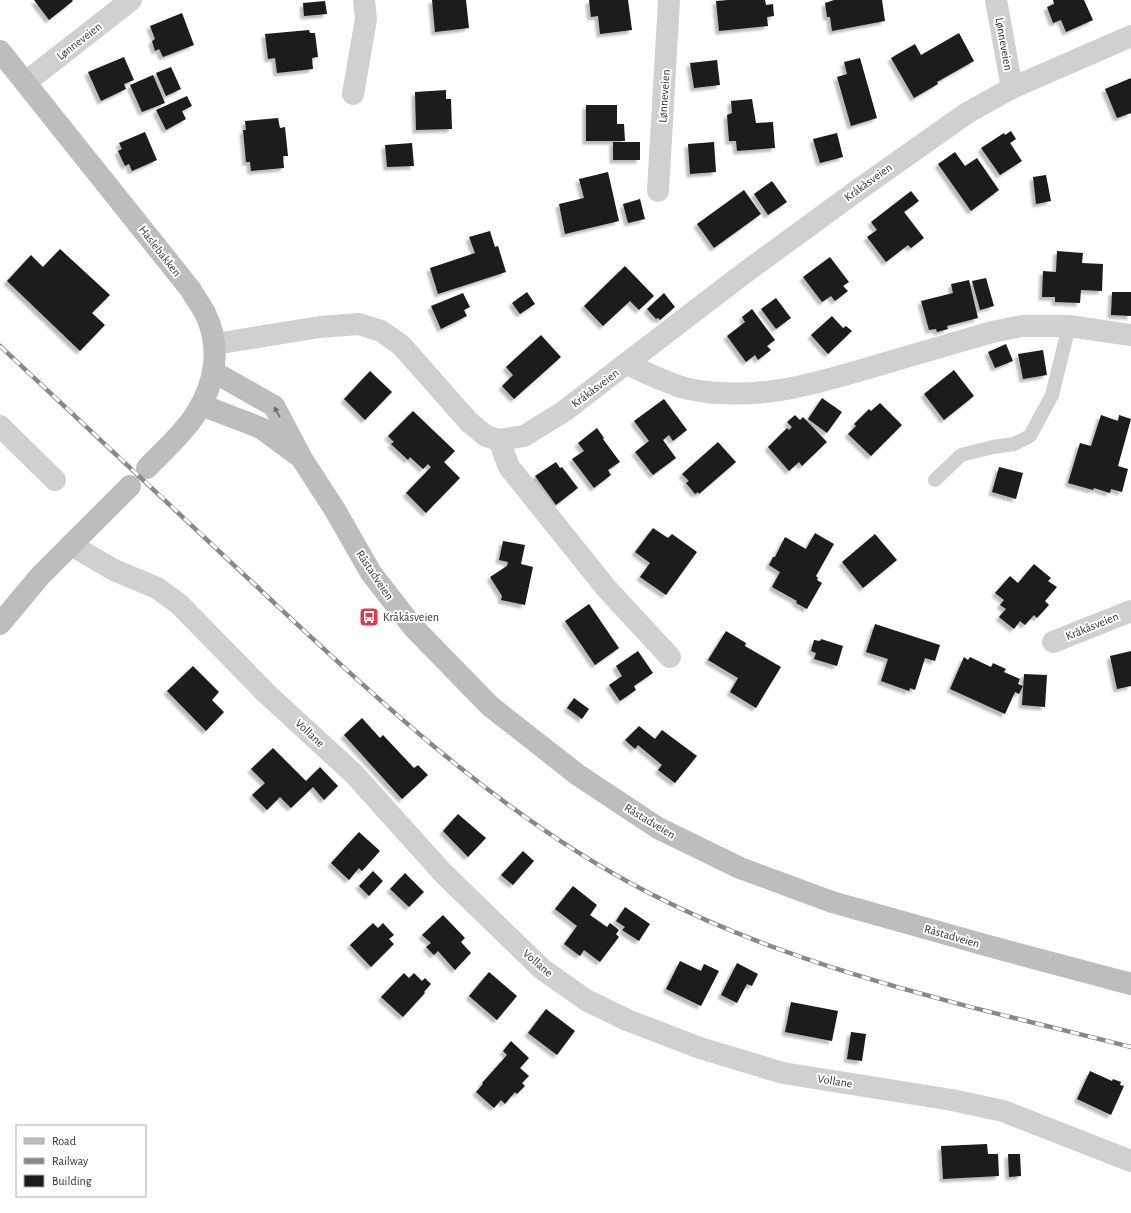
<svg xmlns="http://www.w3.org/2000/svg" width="1131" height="1213" viewBox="0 0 1131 1213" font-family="'Alegreya Sans',sans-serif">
<defs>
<filter id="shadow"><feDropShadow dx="-3.5" dy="3.5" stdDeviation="1" flood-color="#0004"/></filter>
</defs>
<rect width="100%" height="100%" fill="#fff"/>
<g fill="#1a1a1a" filter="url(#shadow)">
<polygon points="34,0 72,0 73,1 49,20"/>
<polygon points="432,0 466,0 469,28 435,32"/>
<polygon points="589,0 628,0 632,30 600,34 598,16 591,17"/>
<polygon points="728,0 765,0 766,5 773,4 774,16 767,17 768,26 719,31 716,1"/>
<polygon points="834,0 882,0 885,21 832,31 830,17 827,17 825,3"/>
<polygon points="1053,0 1084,0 1093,20 1066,32 1061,20 1053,23 1047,7 1054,4"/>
<polygon points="325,1 327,14 304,16 303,3"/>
<polygon points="182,13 194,45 163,57 159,49 155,51 152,41 155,39 150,26"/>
<polygon points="309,30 310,33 315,33 318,57 312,58 313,69 277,73 275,58 268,59 265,34"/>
<polygon points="959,33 974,61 937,82 938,84 914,98 891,58 915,44 921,55"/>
<polygon points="124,57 134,80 124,84 126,89 101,101 88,72"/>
<polygon points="860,58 877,118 851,126 837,77 847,74 844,62"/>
<polygon points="717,60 720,85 694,88 690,63"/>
<polygon points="171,67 181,89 166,96 156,73"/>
<polygon points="153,75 165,103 142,112 130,85"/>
<polygon points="1131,78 1131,113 1117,118 1105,89"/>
<polygon points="446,90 446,99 451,99 452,129 416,130 415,92"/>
<polygon points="187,96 192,106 182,111 186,119 166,130 156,110"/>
<polygon points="752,99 756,123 773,122 775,148 737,151 736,141 729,141 727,115 732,113 731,101"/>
<polygon points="586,105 617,105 617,124 624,124 625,141 586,141"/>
<polygon points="278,118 280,128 285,127 288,156 283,156 284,168 251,171 250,162 246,162 243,130 246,130 245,121"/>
<polygon points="1011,131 1016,139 1010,143 1022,161 1000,175 981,148 1004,133 1005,135"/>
<polygon points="145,132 157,160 132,171 129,164 125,166 118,151 122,149 119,143"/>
<polygon points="837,133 843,157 820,163 813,139"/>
<rect x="613" y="142" width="27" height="18"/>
<polygon points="714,142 716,172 690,174 688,144"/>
<polygon points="412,143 414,166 387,167 385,145"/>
<polygon points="955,152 965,166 977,158 999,190 971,211 938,164"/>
<polygon points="608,172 619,221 565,234 559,204 584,198 579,179"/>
<polygon points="1046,175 1051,201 1036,204 1033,177"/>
<polygon points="772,181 787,202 768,215 754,194"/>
<polygon points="744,190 761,214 714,248 697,224"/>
<polygon points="911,191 919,201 904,212 924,238 911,248 908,245 886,262 867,237 877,230 871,222"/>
<polygon points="640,199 645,219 628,223 623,204"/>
<polygon points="490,231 495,247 498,246 506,272 438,294 430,268 475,253 469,237"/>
<polygon points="60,249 110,295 92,313 105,325 80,351 7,281 31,255 43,267"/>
<polygon points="1057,251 1083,253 1082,263 1103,264 1102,291 1081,290 1080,303 1055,302 1055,297 1042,297 1043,271 1056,272"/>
<polygon points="830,257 849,282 843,286 848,291 835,301 831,296 822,302 803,277"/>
<polygon points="625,266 654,296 639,310 630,301 603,326 584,306"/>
<polygon points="986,278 994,306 980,310 972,281"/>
<polygon points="969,280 978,318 947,326 948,329 937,332 936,329 929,330 921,301 953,293 951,284"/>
<polygon points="527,292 535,304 520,314 512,303"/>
<polygon points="1112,292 1131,292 1131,316 1111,315"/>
<polygon points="463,293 470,307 464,310 467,316 441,329 431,306"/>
<polygon points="664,293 675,307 660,320 658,318 656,319 647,309"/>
<polygon points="776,298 791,318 776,329 761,309"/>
<polygon points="752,309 775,340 767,346 771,350 758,360 755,355 746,362 727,336 745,322 742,317"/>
<polygon points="832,316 843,328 846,326 852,331 828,354 811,335"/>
<polygon points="541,335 561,357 514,399 502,386 513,375 506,367"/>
<polygon points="1006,344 1013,361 995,368 988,352"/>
<polygon points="1043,350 1047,375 1023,379 1018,354"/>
<polygon points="954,370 974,396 944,420 924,394"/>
<polygon points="370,371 392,392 365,420 344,399"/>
<polygon points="822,398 842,412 827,433 808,419"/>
<polygon points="664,399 687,430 673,441 669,435 663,440 676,458 653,475 635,452 649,441 634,421"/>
<polygon points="880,403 902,425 871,456 848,434 856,426 854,424 869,409 871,411"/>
<polygon points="413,411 455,451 444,462 460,478 426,513 406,493 431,467 428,464 423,469 410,457 408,460 391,444 394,442 388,436"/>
<polygon points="795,415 800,420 803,417 827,442 802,466 799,462 789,471 768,447 787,428 789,430 792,427 787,422"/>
<polygon points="1101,415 1118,421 1119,415 1131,419 1118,466 1128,469 1122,492 1111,489 1110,493 1094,488 1093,490 1068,483 1080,443 1091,446"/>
<polygon points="597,428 604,438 603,439 620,462 608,470 611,475 594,488 572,459 584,451 578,443"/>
<polygon points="718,442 736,462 699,494 698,492 695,494 686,483 689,481 682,474"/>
<polygon points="556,462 560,468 562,467 578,488 556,505 535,476"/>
<polygon points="999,467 1023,473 1016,499 992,492"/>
<polygon points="653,528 668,538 672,534 697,552 666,595 640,577 650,563 635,552"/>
<polygon points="815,533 834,544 816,576 818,578 817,580 822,583 807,609 796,603 797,601 772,587 780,572 769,565 773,557 775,557 785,537 806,549"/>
<polygon points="875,534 897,560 863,588 842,562"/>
<polygon points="503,541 525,545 521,564 533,567 525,605 501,600 502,596 490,577 507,566 508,562 499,560"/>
<polygon points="1034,564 1051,578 1048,581 1057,587 1045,601 1049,605 1037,618 1034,615 1025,625 1020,621 1014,629 999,617 1006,609 1000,605 1004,600 995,593 1010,576 1018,583"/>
<polygon points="589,604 619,648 595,665 565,621"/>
<polygon points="875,624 940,645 935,661 925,658 915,690 910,688 909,691 881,681 888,659 866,652"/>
<polygon points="726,631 746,643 745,646 781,667 756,708 730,692 738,678 708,660"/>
<polygon points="821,639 843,646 837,666 814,659 816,653 811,651 814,640 820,641"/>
<polygon points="638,651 653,673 634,686 636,690 620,701 609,685 622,676 616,666"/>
<polygon points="1131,651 1131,686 1117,689 1110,656"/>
<polygon points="964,657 968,660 970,657 991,667 993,663 1006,669 1004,672 1020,679 1018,684 1023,686 1019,694 1015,692 1005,714 950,689"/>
<polygon points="193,666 219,692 212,700 224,712 206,731 167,691"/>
<polygon points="1024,674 1047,675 1045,707 1022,705"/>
<polygon points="574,698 589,709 582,719 567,708"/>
<polygon points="362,718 380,738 383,735 414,768 418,765 428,775 402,799 344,735"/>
<polygon points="639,726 655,739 662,730 697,756 675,783 658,770 662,765 638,745 635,749 625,740"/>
<polygon points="273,748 306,781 320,767 338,786 324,800 313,787 291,808 280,797 267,810 252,795 265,783 251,769"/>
<polygon points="458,814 486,838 468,857 443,831"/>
<polygon points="359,832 380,851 362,871 359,868 349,880 331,863"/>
<polygon points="523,851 534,861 513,885 501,875"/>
<polygon points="373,871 383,881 369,896 359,886"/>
<polygon points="405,873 424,892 409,907 390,889"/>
<polygon points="573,886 597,905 590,915 607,927 610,923 619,930 616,934 619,937 600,962 584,950 580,956 564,944 577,926 555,909"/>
<polygon points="625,907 650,924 639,941 622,930 625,927 616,921"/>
<polygon points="443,915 465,938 461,942 471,953 455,970 438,951 434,955 426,947 431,943 422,935"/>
<polygon points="373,923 378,928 383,923 394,935 389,939 394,944 371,967 350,945"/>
<polygon points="680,961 701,971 704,964 719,971 701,1006 666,989"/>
<polygon points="737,963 758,974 752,986 747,984 737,1003 721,995"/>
<polygon points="489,972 517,996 497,1020 469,996"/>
<polygon points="404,973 409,978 414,973 422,981 425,978 431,984 424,992 425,993 403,1017 381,997"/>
<polygon points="791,1002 838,1011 832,1041 785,1032"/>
<polygon points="546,1009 575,1031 557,1055 528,1033"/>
<polygon points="851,1032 866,1034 862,1061 847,1059"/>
<polygon points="511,1041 529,1058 520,1068 529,1076 522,1083 525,1086 517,1094 515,1092 505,1104 501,1100 494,1108 476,1092 483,1084 482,1083 507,1055 503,1051"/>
<polygon points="1090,1071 1112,1081 1113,1079 1121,1082 1120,1085 1124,1086 1111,1115 1077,1099"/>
<polygon points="987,1144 988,1154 998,1154 999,1176 943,1179 941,1146"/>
<polygon points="1008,1154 1020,1154 1021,1176 1009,1177"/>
</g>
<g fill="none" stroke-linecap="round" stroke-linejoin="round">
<polyline stroke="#d0d0d0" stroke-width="14" points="935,480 961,455 993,447 1014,444 1030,436 1052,395 1069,326"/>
<g stroke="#d0d0d0" stroke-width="22">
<polyline points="996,0 1012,88"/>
<polyline points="26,82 131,0"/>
<polyline points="353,94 366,19 364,0"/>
<polyline points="658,191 669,0"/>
<polyline points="215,344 320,327 359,324 381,331 401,345 469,422 486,436 499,440 524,436 563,412 743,274 858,190 967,113 1012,88 1131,36"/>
<path d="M 627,364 C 647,373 668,384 689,389 C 756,403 818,383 882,364 C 919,353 955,343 992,332 L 1022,326 L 1069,326 L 1131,335"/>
<polyline points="0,426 55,480"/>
<polyline points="499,440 509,467 607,589 670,657"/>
<polyline points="71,545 114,570 157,588 179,604 267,694 354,774 443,873 542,969 586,1000 627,1020 700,1048 783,1073 952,1100 1003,1111 1131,1161"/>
<polyline points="1053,642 1131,611"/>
</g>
<g stroke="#bdbdbd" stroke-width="22">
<path d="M 0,51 L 191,290 C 195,298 201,305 205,313 C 222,347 215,385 195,415 C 183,434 163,451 147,468"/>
<polyline points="214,372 274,406 302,459 335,510 371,573 413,627 490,706 578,775 658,828 740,868 832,902 985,945 1131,984"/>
<polyline points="201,405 261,428 296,454"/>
<polyline points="0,624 40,576 130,486"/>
</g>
<defs>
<path id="rail" d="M 0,346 C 90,430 180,514 269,598 C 387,708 506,820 651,894 C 801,971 969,1006 1131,1047"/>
</defs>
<use href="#rail" stroke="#888" stroke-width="4.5"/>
<use href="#rail" stroke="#fff" stroke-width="3" stroke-dasharray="9" stroke-linecap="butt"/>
</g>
<defs><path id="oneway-solid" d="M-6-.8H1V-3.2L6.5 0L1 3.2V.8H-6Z"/></defs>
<use fill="#6a6a6a" href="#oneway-solid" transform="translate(277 412) rotate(-119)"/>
<defs>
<symbol id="bus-square" viewBox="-11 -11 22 22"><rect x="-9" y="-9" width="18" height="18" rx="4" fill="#e63946" stroke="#fff"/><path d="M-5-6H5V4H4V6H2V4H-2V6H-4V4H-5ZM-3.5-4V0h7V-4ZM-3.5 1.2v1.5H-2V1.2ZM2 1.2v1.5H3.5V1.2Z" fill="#fff"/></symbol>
</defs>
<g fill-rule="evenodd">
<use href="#bus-square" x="358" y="606" width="22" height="22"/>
</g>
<g text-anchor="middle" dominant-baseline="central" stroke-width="4" stroke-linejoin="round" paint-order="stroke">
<g font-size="12" fill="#333" stroke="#fff">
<text transform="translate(79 41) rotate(-38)">Lønneveien</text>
<text transform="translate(1004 44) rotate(80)">Lønneveien</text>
<text transform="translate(664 96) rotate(-86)">Lønneveien</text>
<text transform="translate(868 182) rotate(-36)">Kråkåsveien</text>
<text transform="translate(160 251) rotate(52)">Haslebakken</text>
<text transform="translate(595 388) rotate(-37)">Kråkåsveien</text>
<text transform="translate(375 575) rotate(56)">Råstadveien</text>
<text transform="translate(1092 626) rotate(-22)">Kråkåsveien</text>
<text transform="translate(310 733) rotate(43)">Vollane</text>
<text transform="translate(650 821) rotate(31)">Råstadveien</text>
<text transform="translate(952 936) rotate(16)">Råstadveien</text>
<text transform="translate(538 963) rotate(41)">Vollane</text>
<text transform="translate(835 1081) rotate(9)">Vollane</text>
</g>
<g font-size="12" fill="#333" stroke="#fff" text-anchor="start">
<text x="383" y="617">Kråkåsveien</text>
</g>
</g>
<rect x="16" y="1125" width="130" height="72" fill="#ffffff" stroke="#adadad"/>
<rect x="24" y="1138" width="20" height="6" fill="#bdbdbd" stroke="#adadad"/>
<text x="52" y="1145" font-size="12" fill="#333333">Road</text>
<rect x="24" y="1158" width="20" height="6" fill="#888888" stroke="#adadad"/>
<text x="52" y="1165" font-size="12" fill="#333333">Railway</text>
<rect x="24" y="1175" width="20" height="12" fill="#1a1a1a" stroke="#adadad"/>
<text x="52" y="1185" font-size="12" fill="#333333">Building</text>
</svg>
